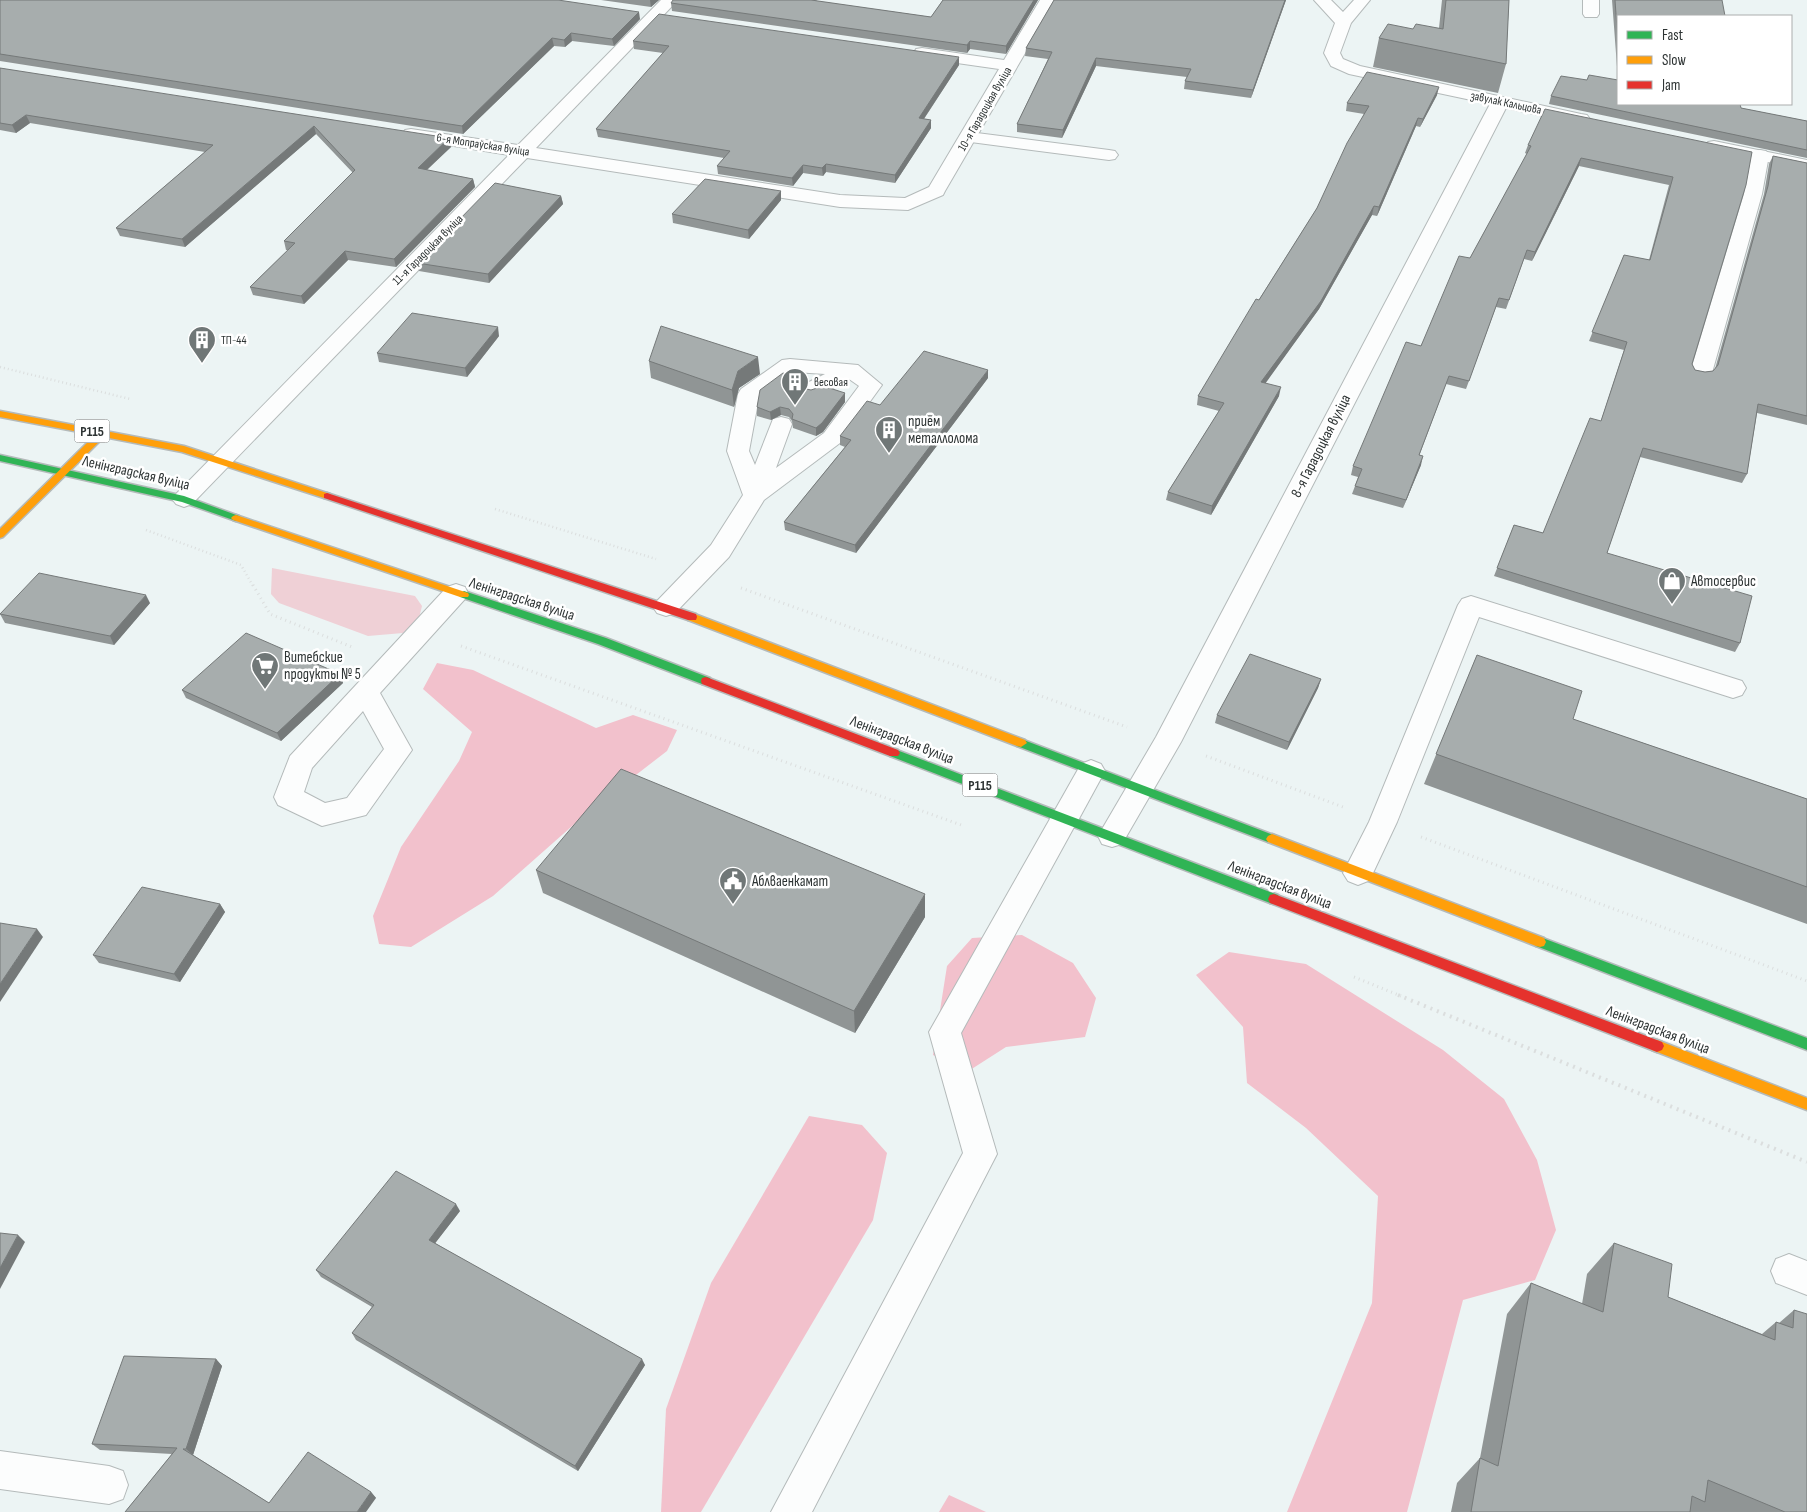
<svg xmlns="http://www.w3.org/2000/svg" width="1807" height="1512" viewBox="0 0 1807 1512" font-family="'Sofia Sans Condensed',sans-serif">
<rect width="100%" height="100%" fill="#ecf4f4"/>
<polygon fill="#efd0d6" points="272,568 415,596 422,606 419,618 403,633 368,636 279,603 271,594"/>
<g fill="#f2c1cc">
<polygon points="437,663 473,670 596,728 633,715 677,730 667,751 588,812 493,896 411,947 379,944 373,916 401,847 459,761 472,732 423,689"/>
<polygon points="1022,935 1073,963 1096,998 1085,1037 1006,1047 967,1072 933,1055 947,966 972,938"/>
<polygon points="1229,952 1306,964 1443,1050 1504,1099 1537,1160 1556,1230 1535,1280 1463,1300 1407,1512 1287,1512 1372,1303 1378,1196 1306,1128 1247,1083 1243,1027 1196,975"/>
<polygon points="809,1116 862,1125 887,1153 873,1220 701,1512 661,1512 666,1409 711,1283"/>
<polygon points="949,1495 986,1512 939,1512"/>
</g>
<g fill="none" stroke-linecap="round" stroke-linejoin="round">
<defs>
<g id="lane">
<polygon points="1583,0 1599,0 1599,14 1597,17 1585,17 1583,14"/>
<polygon points="969,132 1109,150 1115,151 1118,155 1115,159 1109,160 963,141 960,137 963,133"/>
<polygon points="1760,150 1766,151 1769,155 1762,194 1712,373 1709,378 1701,379 1693,378 1690,373 1744,194 1751,155 1754,151"/>
<path d="M 790,359 L 858,365 L 882,385 L 840,443 L 764,500 L 729,557 L 675,613 L 666,616 L 657,613 L 653,607 L 657,601 L 711,545 L 743,495 L 727,451 L 738,394 L 741,389 L 782,360 ZM 794,372 L 825,374 L 803,385 L 800,390 L 803,395 L 811,397 L 819,395 L 849,379 L 859,386 L 824,433 L 776,468 L 792,424 L 789,419 L 781,417 L 773,419 L 755,465 L 749,451 L 759,397 Z"/>
<path d="M 456,584 L 465,587 L 468,593 L 465,599 L 380,693 L 412,750 L 366,815 L 322,826 L 278,805 L 274,797 L 290,756 L 447,587 ZM 363,711 L 384,749 L 347,798 L 325,803 L 304,792 L 312,768 Z"/>
<polygon points="1471,596 1742,681 1746,688 1742,695 1733,698 1479,617 1397,822 1373,873 1368,881 1358,885 1348,881 1343,873 1369,822 1458,605 1462,599"/>
<polygon points="1065,807 1075,810 1079,818 961,1033 997,1154 812,1512 771,1512 963,1153 929,1032 1055,810"/>
<polygon points="1789,1254 1807,1261 1807,1295 1776,1283 1771,1271 1776,1259"/>
</g>
<g id="street">
<polygon points="661,0 678,0 536,148 840,195 905,198 929,187 999,69 922,58 916,57 914,53 916,49 922,48 1004,60 1040,0 1056,0 945,191 943,195 908,210 840,207 527,158 192,504 184,507 176,504 172,499 176,494 509,155 411,139 405,138 402,134 405,130 411,129 518,145"/>
<polygon points="1314,0 1331,0 1343,12 1354,0 1370,0 1351,23 1340,53 1343,59 1360,66 1581,114 1587,115 1590,119 1587,123 1581,124 1506,108 1181,742 1122,844 1112,847 1102,844 1098,836 1156,737 1490,104 1349,74 1331,66 1324,53 1335,23"/>
<polygon points="1714,141 1807,160 1807,170 1708,150 1705,146 1708,142"/>
<polygon points="1091,760 1101,764 1105,771 1075,826 1065,829 1055,826 1051,818 1055,810 1081,764"/>
<polygon points="0,1451 109,1466 123,1471 128,1485 123,1499 109,1504 0,1489"/>
</g>
<g id="fast">
<polygon points="0,455 184,496 239,516 241,518 236,521 182,502 0,461"/>
<polygon points="464,591 606,638 710,678 711,681 710,684 702,684 598,644 460,597 459,595 460,593"/>
<polygon points="1021,739 1276,836 1278,839 1276,842 1268,842 1017,746 1015,743"/>
<polygon points="894,749 1278,895 1280,899 1278,903 1274,904 1270,903 890,756 888,753 890,750"/>
<polygon points="1540,937 1807,1038 1807,1050 1536,946 1534,942 1536,938"/>
</g>
<g id="slow">
<polygon points="0,411 184,446 330,494 332,496 330,498 324,498 182,452 104,437 3,537 0,538 0,529 95,435 0,417"/>
<polygon points="236,515 468,593 469,595 468,597 460,597 233,520 231,518 233,516"/>
<polygon points="692,613 1025,740 1027,743 1021,747 1017,746 688,620 687,617 688,614"/>
<polygon points="1272,834 1544,938 1546,942 1544,946 1540,947 1536,946 1268,842 1266,839 1268,836"/>
<polygon points="1657,1040 1807,1098 1807,1110 1652,1050 1650,1046 1652,1042"/>
</g>
<g id="jam">
<polygon points="327,493 696,614 697,617 696,620 688,620 324,498 324,494"/>
<polygon points="706,677 898,750 900,753 898,756 890,756 702,684 701,681 702,678"/>
<polygon points="1274,894 1662,1042 1664,1046 1662,1050 1657,1052 1652,1050 1270,903 1268,899 1270,895"/>
</g>
</defs>
<use href="#lane" stroke="#b4baba" stroke-width="2"/>
<use href="#street" stroke="#b4baba" stroke-width="2"/>
<use href="#fast" stroke="#b4baba" stroke-width="3"/>
<use href="#slow" stroke="#b4baba" stroke-width="3"/>
<use href="#jam" stroke="#b4baba" stroke-width="3"/>
<g stroke="#dbdede" stroke-width="2.5" stroke-dasharray="1 3" stroke-linecap="butt">
<polyline points="0,367 130,399"/>
<polyline points="495,509 656,559"/>
<polyline points="146,530 241,565 253,586"/>
</g>
<g stroke="#dbdede" stroke-width="3" stroke-dasharray="1 4" stroke-linecap="butt">
<polyline points="253,585 270,614 352,647"/>
<polyline points="741,588 1127,727"/>
<polyline points="461,646 964,826"/>
<polyline points="1206,756 1343,807"/>
<polyline points="1421,837 1807,981"/>
<polyline points="1354,977 1401,996"/>
</g>
<polyline stroke="#dbdede" stroke-width="4" stroke-dasharray="2 5" stroke-linecap="butt" points="1398,995 1807,1162"/>
<use href="#lane" fill="#fcfdfd" fill-rule="evenodd"/>
<use href="#street" fill="#fcfdfd" fill-rule="evenodd"/>
<use href="#fast" fill="#30b455" fill-rule="evenodd"/>
<use href="#slow" fill="#ff9f0a" fill-rule="evenodd"/>
<use href="#jam" fill="#e5322d" fill-rule="evenodd"/>
</g>
<g fill="#909595">
<polygon points="0,0 640,19 614,46 572,41 565,47 554,46 463,134 0,61"/>
<polygon points="601,0 659,0 651,7"/>
<polygon points="817,0 816,1 931,17 943,0 1038,0 1006,54 970,49 967,53 672,11 671,3"/>
<polygon points="1054,0 1286,0 1251,98 1184,89 1185,81 1187,77 1096,66 1062,138 1017,132 1017,124 1048,59 1025,56 1026,48"/>
<polygon points="1442,0 1509,0 1506,64 1498,93 1373,67 1379,38 1439,28"/>
<polygon points="1612,0 1722,0 1618,16 1618,104 1741,108 1807,121 1807,158 1549,104 1551,96 1587,80 1618,80"/>
<polygon points="633,41 959,65 924,119 931,120 931,128 895,183 826,172 823,176 803,173 793,186 718,174 717,166 724,158 598,137 596,129 663,53 634,49"/>
<polygon points="0,68 451,147 427,170 473,179 475,187 396,267 348,260 304,304 253,295 250,287 288,250 286,250 284,241 353,173 316,134 185,247 120,236 116,228 205,152 30,123 16,133 0,130"/>
<polygon points="1437,95 1420,127 1416,126 1377,216 1372,215 1319,309 1265,383 1279,396 1211,515 1166,500 1168,492 1219,411 1197,405 1198,396 1317,208 1364,114 1346,111 1347,103"/>
<polygon points="1528,145 1752,152 1692,364 1695,370 1705,372 1713,371 1715,369 1764,194 1769,164 1773,156 1807,163 1807,425 1757,413 1747,474 1742,483 1640,457 1607,553 1740,643 1735,652 1494,576 1514,525 1543,533 1601,421 1624,350 1589,341 1624,255 1649,260 1669,185 1579,166 1532,261 1524,259 1506,309 1496,307 1466,389 1446,384 1419,455 1421,465 1403,508 1352,494 1355,486 1358,477 1351,475 1353,466 1470,258 1527,154 1525,153"/>
<polygon points="561,196 563,204 489,283 419,271 417,263"/>
<polygon points="781,200 749,239 673,223 672,214"/>
<polygon points="499,336 467,377 379,362 377,353"/>
<polygon points="649,361 760,374 739,388 734,407 651,378"/>
<polygon points="799,378 800,385 802,388 845,402 823,432 816,436 793,428 792,421 789,417 781,415 771,420 757,416 757,407"/>
<polygon points="988,378 856,553 785,530 784,522 845,447 840,445 840,436"/>
<polygon points="150,603 114,645 5,623 0,614"/>
<polygon points="1477,655 1573,719 1807,799 1807,924 1424,784"/>
<polygon points="340,674 343,683 281,741 186,698 182,690"/>
<polygon points="1321,679 1318,688 1287,750 1215,723 1217,715"/>
<polygon points="536,870 925,917 855,1033 543,893"/>
<polygon points="220,904 225,912 180,982 99,963 93,955"/>
<polygon points="460,1211 435,1243 645,1365 578,1471 356,1340 352,1333 372,1307 321,1277 316,1270"/>
<polygon points="1614,1243 1668,1297 1762,1334 1776,1322 1779,1323 1794,1310 1807,1512 1451,1512 1457,1483 1480,1458 1507,1314 1531,1283 1582,1304 1587,1274"/>
<polygon points="216,1359 222,1366 193,1455 269,1503 371,1492 376,1498 125,1512 172,1454 100,1450 92,1444"/>
</g>
<g fill="#757979">
<polygon points="650,0 659,0 651,7"/>
<polygon points="1034,0 1038,0 1006,54 1006,46"/>
<polygon points="1285,0 1286,0 1251,98 1253,90"/>
<polygon points="639,12 640,19 614,46 612,39"/>
<polygon points="571,33 572,41 565,47 564,40"/>
<polygon points="552,38 554,46 463,134 462,126"/>
<polygon points="970,41 970,49 967,53 967,45"/>
<polygon points="959,57 959,65 919,126 919,118"/>
<polygon points="1096,58 1096,66 1062,138 1063,130"/>
<polygon points="1439,87 1437,95 1420,127 1423,119"/>
<polygon points="26,115 30,123 16,133 12,125"/>
<polygon points="1418,118 1416,126 1377,216 1379,207"/>
<polygon points="931,120 931,128 895,183 895,175"/>
<polygon points="314,126 316,134 185,247 182,239"/>
<polygon points="449,138 451,147 420,176 418,168"/>
<polygon points="1581,158 1579,166 1532,261 1535,252"/>
<polygon points="826,164 826,172 823,176 822,168"/>
<polygon points="803,165 803,173 793,186 792,178"/>
<polygon points="473,179 475,187 396,267 394,259"/>
<polygon points="781,191 781,200 749,239 748,230"/>
<polygon points="561,196 563,204 489,283 488,274"/>
<polygon points="1374,206 1372,215 1319,309 1260,391 1261,382"/>
<polygon points="345,251 348,260 304,304 301,296"/>
<polygon points="498,327 499,336 467,377 465,368"/>
<polygon points="758,357 760,374 739,388 734,407 732,390 738,371"/>
<polygon points="988,370 988,378 856,553 855,545"/>
<polygon points="1449,376 1416,464 1419,455"/>
<polygon points="1281,387 1279,396 1211,515 1212,506"/>
<polygon points="845,393 845,402 823,432 816,436 816,428"/>
<polygon points="780,407 781,415 771,420 770,412"/>
<polygon points="1423,456 1421,465 1403,508 1406,500"/>
<polygon points="146,595 150,603 114,645 110,636"/>
<polygon points="340,674 343,683 281,741 277,733"/>
<polygon points="1321,679 1318,688 1287,750 1289,742"/>
<polygon points="925,894 925,917 855,1033 854,1011"/>
<polygon points="220,904 225,912 180,982 174,974"/>
<polygon points="37,929 43,937 0,1002 0,984"/>
<polygon points="456,1204 460,1211 433,1246 429,1240"/>
<polygon points="18,1235 25,1242 0,1289 0,1268"/>
<polygon points="216,1359 222,1366 193,1455 186,1449"/>
<polygon points="642,1359 645,1365 578,1471 575,1466"/>
<polygon points="371,1492 376,1498 366,1512 357,1512"/>
</g>
<g fill="#a7adad" stroke="#757979">
<polygon points="0,0 558,0 639,12 612,39 571,33 564,40 552,38 462,126 0,54"/>
<polygon points="673,0 811,0 931,17 943,0 1034,0 1006,46 970,41 967,45 671,3"/>
<polygon points="1054,0 1285,0 1253,90 1185,81 1191,69 1096,58 1063,130 1017,124 1052,52 1026,48"/>
<polygon points="1446,0 1509,0 1506,64 1379,38 1388,24 1413,29 1416,24 1443,29"/>
<polygon points="1615,0 1722,0 1725,16 1618,16 1618,43"/>
<polygon points="659,14 959,57 919,118 931,120 895,175 826,164 822,168 803,165 792,178 717,166 730,151 596,129 669,46 633,41"/>
<polygon points="0,68 449,138 418,168 473,179 394,259 345,251 301,296 250,287 295,243 284,241 355,170 314,126 182,239 116,228 213,145 26,115 12,125 0,123"/>
<polygon points="1367,72 1439,87 1423,119 1418,118 1379,207 1374,206 1321,301 1261,382 1281,387 1212,506 1168,492 1224,403 1198,396 1256,299 1259,300 1317,208 1347,143 1369,106 1347,103"/>
<polygon points="1589,75 1618,80 1618,104 1740,104 1741,108 1807,121 1807,150 1551,96 1561,76 1587,80"/>
<polygon points="1545,109 1752,152 1746,185 1692,364 1695,370 1705,372 1713,371 1718,365 1768,186 1773,156 1807,163 1807,416 1758,404 1747,474 1643,448 1607,553 1752,596 1740,643 1497,568 1514,525 1543,533 1590,418 1601,421 1627,342 1592,332 1624,255 1650,260 1673,177 1581,158 1535,252 1527,250 1509,300 1499,298 1469,381 1449,376 1419,455 1423,456 1406,500 1355,486 1362,469 1353,466 1406,342 1421,346 1459,256 1470,258 1531,146 1528,145"/>
<polygon points="705,179 781,191 748,230 672,214"/>
<polygon points="495,183 561,196 488,274 417,263"/>
<polygon points="412,313 498,327 465,368 377,353"/>
<polygon points="661,326 758,357 738,371 732,390 649,361"/>
<polygon points="924,351 988,370 855,545 784,522 851,440 840,436 867,401 880,405"/>
<polygon points="783,373 799,378 798,382 802,388 811,390 823,386 845,393 822,423 816,428 792,419 793,414 789,409 780,407 770,412 757,407 760,390"/>
<polygon points="39,573 146,595 110,636 0,614"/>
<polygon points="246,633 340,674 277,733 182,690"/>
<polygon points="1250,654 1321,679 1289,742 1217,715"/>
<polygon points="1477,655 1582,691 1573,719 1807,799 1807,887 1436,754"/>
<polygon points="621,769 925,894 854,1011 536,870"/>
<polygon points="142,887 220,904 174,974 93,955"/>
<polygon points="0,923 37,929 0,984"/>
<polygon points="396,1171 456,1204 429,1240 642,1359 575,1466 352,1333 374,1305 316,1270"/>
<polygon points="0,1233 18,1235 0,1268"/>
<polygon points="1614,1243 1672,1264 1668,1297 1775,1340 1776,1322 1793,1328 1794,1310 1807,1314 1807,1512 1785,1512 1708,1480 1705,1502 1692,1496 1690,1512 1471,1512 1480,1458 1498,1466 1531,1283 1603,1312"/>
<polygon points="124,1356 216,1359 186,1449 183,1449 269,1503 308,1452 371,1492 357,1512 125,1512 177,1448 92,1444"/>
</g>
<defs>
<symbol id="building-pin" viewBox="-11 -11 22 30"><path d="M0 17L-7.5 6A9.5 9.5 0 1 1 7.5 6Z" fill="#707777" stroke="#fff"/><path d="M-4-6H4V6H1V3H-1V6H-4ZM-2.5-4.3h1.7v1.8h-1.7ZM.8-4.3h1.7v1.8H.8ZM-2.5-1h1.7V.8h-1.7ZM.8-1h1.7V.8H.8Z" fill="#fff"/></symbol>
<symbol id="shop-pin" viewBox="-11 -11 22 30"><path d="M0 17L-7.5 6A9.5 9.5 0 1 1 7.5 6Z" fill="#707777" stroke="#fff"/><path d="M-5-2.5h2.3a2.7 3.5 0 0 1 5.4 0H5L5.5 6h-11ZM-1.5-2.5h3a1.5 2.3 0 0 0-3 0Z" fill="#fff"/></symbol>
<symbol id="supermarket-pin" viewBox="-11 -11 22 30"><path d="M0 17L-7.5 6A9.5 9.5 0 1 1 7.5 6Z" fill="#707777" stroke="#fff"/><path d="M-6-5.5h2.5l.6 2H6L4.5 2H-2.5L-4.4-4H-6ZM-1.5 3.2a1.3 1.3 0 1 0 .1 0ZM3 3.2a1.3 1.3 0 1 0 .1 0Z" fill="#fff"/></symbol>
<symbol id="civic-pin" viewBox="-11 -11 22 30"><path d="M0 17L-7.5 6A9.5 9.5 0 1 1 7.5 6Z" fill="#707777" stroke="#fff"/><path d="M-.6-6.5H3V-4.5H.6V-3L4-1V1h2V6H-6V1h2V-1L-.6-3ZM-1.2 2.5V6h2.4V2.5Z" fill="#fff"/></symbol>
</defs>
<g fill-rule="evenodd">
<use href="#building-pin" x="186" y="324" width="32" height="43"/>
<use href="#building-pin" x="779" y="366" width="32" height="43"/>
<use href="#building-pin" x="873" y="414" width="32" height="43"/>
<use href="#shop-pin" x="1656" y="565" width="32" height="43"/>
<use href="#supermarket-pin" x="249" y="650" width="32" height="43"/>
<use href="#civic-pin" x="717" y="865" width="32" height="43"/>
</g>
<g text-anchor="middle" dominant-baseline="central" stroke-width="5" stroke-linejoin="round" paint-order="stroke">
<g font-size="12" fill="#2d3333" stroke="#fff">
<text transform="translate(1506 103) rotate(12)">завулак Кальцова</text>
<text transform="translate(985 109) rotate(-60)">10-я Гарадоцкая вуліца</text>
<text transform="translate(483 145) rotate(9)">6-я Мопраўская вуліца</text>
<text transform="translate(428 250) rotate(-45)">11-я Гарадоцкая вуліца</text>
</g>
<g font-size="12" fill="#2d3333" stroke="#fff" text-anchor="start">
<text x="221" y="340">ТП-44</text>
<text x="814" y="382">весовая</text>
</g>
<g fill="#fff" stroke="#6c7070" stroke-width="1">
<rect x="74.5" y="419.5" width="35" height="23" rx="4"/>
<rect x="962.5" y="773.5" width="35" height="23" rx="4"/>
</g>
<g font-size="14" font-weight="bold" fill="#2d3333">
<text x="92" y="431">Р115</text>
<text x="980" y="785">Р115</text>
</g>
<g font-size="15" fill="#2d3333" stroke="#fff" text-anchor="start">
<text x="908" y="421">приём<tspan x="908" dy="17">металлолома</tspan></text>
<text x="1691" y="581">Автосервис</text>
<text x="284" y="657">Витебские<tspan x="284" dy="17">продукты № 5</tspan></text>
<text x="752" y="881">Аблваенкамат</text>
</g>
<g font-size="15" fill="#2d3333" stroke="#fff">
<text transform="translate(1321 446) rotate(-63)">8-я Гарадоцкая вуліца</text>
<text transform="translate(136 473) rotate(13)">Ленінградская вуліца</text>
<text transform="translate(522 599) rotate(18)">Ленінградская вуліца</text>
<text transform="translate(902 740) rotate(21)">Ленінградская вуліца</text>
<text transform="translate(1280 885) rotate(21)">Ленінградская вуліца</text>
<text transform="translate(1658 1030) rotate(21)">Ленінградская вуліца</text>
</g>
</g>
<rect x="1617" y="15" width="175" height="90" fill="#ffffff" stroke="#abadad"/>
<rect x="1627" y="31" width="25" height="8" fill="#30b455" stroke="#abadad"/>
<text x="1662" y="40" font-size="15" fill="#2d3333">Fast</text>
<rect x="1627" y="56" width="25" height="8" fill="#ff9f0a" stroke="#abadad"/>
<text x="1662" y="65" font-size="15" fill="#2d3333">Slow</text>
<rect x="1627" y="81" width="25" height="8" fill="#e5322d" stroke="#abadad"/>
<text x="1662" y="90" font-size="15" fill="#2d3333">Jam</text>
</svg>
